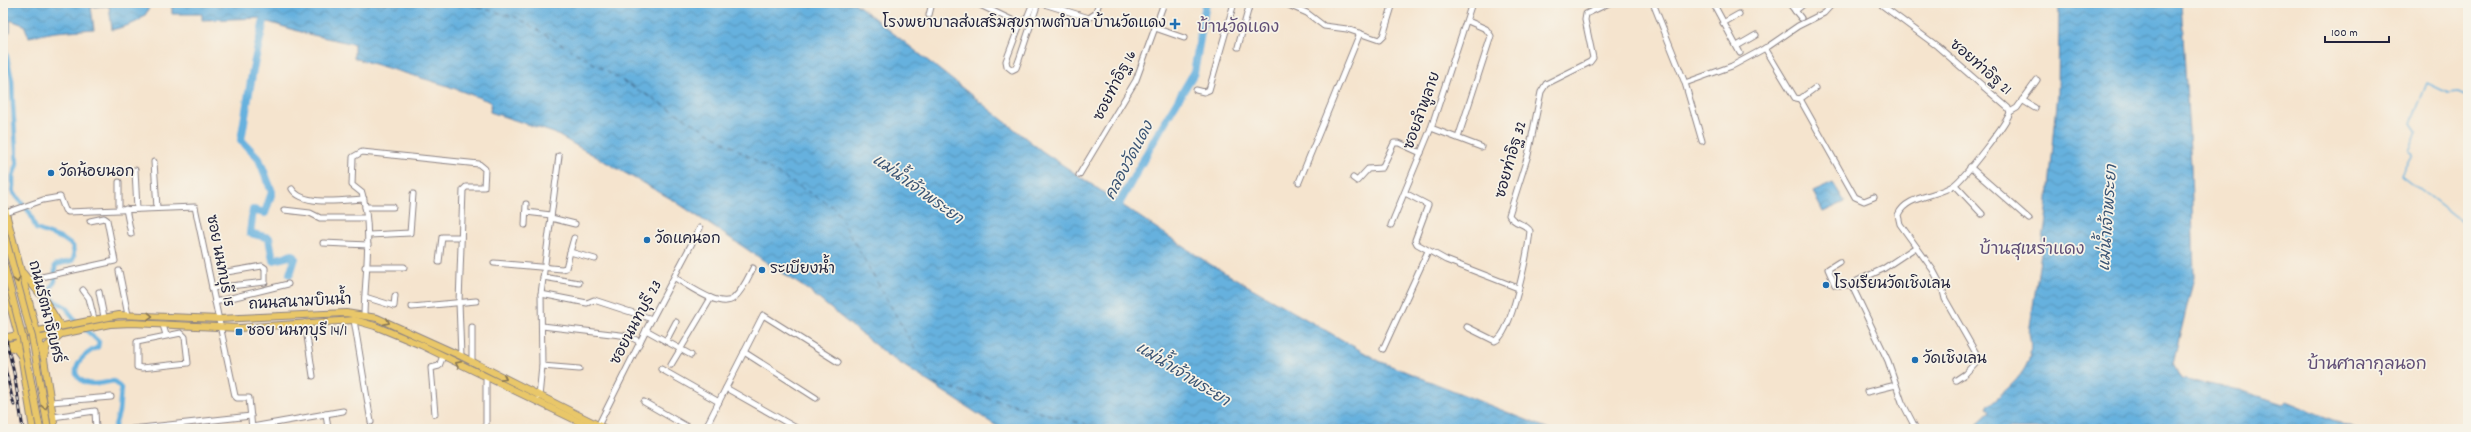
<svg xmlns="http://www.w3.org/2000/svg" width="2471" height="432" viewBox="0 0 2471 432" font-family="Dekko,'Playpen Sans Thai',sans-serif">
<defs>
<pattern id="water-waves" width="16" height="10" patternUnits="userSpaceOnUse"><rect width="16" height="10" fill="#66b1de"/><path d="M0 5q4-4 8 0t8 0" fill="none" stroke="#5490b5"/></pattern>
</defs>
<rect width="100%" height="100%" fill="#f7f3e8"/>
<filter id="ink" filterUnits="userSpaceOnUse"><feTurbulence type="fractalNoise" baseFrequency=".025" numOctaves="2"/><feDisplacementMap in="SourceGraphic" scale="8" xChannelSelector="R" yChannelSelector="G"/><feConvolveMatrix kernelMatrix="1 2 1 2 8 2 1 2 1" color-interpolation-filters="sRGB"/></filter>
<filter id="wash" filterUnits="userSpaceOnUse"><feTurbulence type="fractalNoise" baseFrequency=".012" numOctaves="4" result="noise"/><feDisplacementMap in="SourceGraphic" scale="16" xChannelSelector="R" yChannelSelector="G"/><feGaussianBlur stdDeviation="0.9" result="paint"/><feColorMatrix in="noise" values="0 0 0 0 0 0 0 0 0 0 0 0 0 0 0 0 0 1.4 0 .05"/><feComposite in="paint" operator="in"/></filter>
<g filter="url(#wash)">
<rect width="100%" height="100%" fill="#f5e4ce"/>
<g fill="url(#water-waves)" stroke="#446a8c">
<path d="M 3,3 L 150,3 C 147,23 128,25 112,30 L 109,6 L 91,7 L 94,29 L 55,32 L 29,37 L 24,25 L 10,20 L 10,32 L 3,34 Z"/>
<polygon points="165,3 855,3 1042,151 1208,263 1379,361 1549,429 1001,429 886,354 808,290 673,200 554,133 490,112 491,102 445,85 354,58 354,44 308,34 261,20 262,18 202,20 202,14 172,14 172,7"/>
<path d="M 2059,3 L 2181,3 L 2191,166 L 2194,277 L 2173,364 L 2181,379 L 2240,390 L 2283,404 L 2286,401 L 2355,429 L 1971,429 L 1990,412 L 1987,407 C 2010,385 2038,369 2029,333 L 2046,220 L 2058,93 Z"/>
<polygon points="1833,183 1845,202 1823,212 1813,192"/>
</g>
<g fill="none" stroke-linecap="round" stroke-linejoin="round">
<polyline stroke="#66b1de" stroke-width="1.5" points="2468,96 2459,92 2448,93 2427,83 2411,123 2417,132 2409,150 2412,154 2401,175 2468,227"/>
<path stroke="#66b1de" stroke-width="4.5" d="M 3,39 L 12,80 L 13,106 L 17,164 L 13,176 L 13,192 L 30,213 L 36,229 L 63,239 L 73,246 L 74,257 L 72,261 L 55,265 L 55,281 L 47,295 L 53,300 L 66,307 L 73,318 L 99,342 L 98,347 C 88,352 75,361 76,374 C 85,389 100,383 114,381 L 121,388 L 119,412 L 114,429"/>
<g stroke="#66b1de" stroke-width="8">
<polyline points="268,3 253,69 241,140 259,159 272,192 265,213 253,210 250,233 269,238 273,260 293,255 295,258 290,274"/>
<polyline points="1118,213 1120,202 1157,135 1194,73 1206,3"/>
</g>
<polyline stroke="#3a5474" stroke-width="1" stroke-dasharray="5 4" stroke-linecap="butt" points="461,3 516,17 835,208 935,384 1104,429"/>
</g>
</g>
<g filter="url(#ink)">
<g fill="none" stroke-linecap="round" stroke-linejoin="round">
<defs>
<g id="minor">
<polyline points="976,3 1020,24 1026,20 1033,3"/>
<polyline points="1041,3 1089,18 1095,14 1099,3"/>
<polyline points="1284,3 1307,13 1324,26 1347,29 1379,40 1383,36 1393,3"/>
<polyline points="1653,3 1685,83 1732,66 1769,46 1798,26 1824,13 1833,3"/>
<polyline points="1713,3 1740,53"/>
<polyline points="1789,3 1801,18"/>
<path d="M 1879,3 L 1937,46 L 2008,108 L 2010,112 C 2008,122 1964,178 1954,185 C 1938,197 1906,195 1898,215 L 1900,224 L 1933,270 L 1942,287 L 1945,299 L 1977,355 L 1977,361 L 1965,374 L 1956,380"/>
<polyline points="863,4 863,3"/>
<polyline points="1795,11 1805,3"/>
<polyline points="929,15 932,3"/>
<polyline points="1723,23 1739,14"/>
<polyline points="1020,24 1006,61 1007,66 1012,70 1016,68 1019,60 1038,3"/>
<polyline points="1155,28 1184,38"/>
<polyline points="1737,46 1756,35"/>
<polyline points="1238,47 1250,3"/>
<polyline points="1765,48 1795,98 1800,99 1815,88"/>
<polyline points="1685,83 1702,141"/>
<polyline points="1196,90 1204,92 1209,90 1234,3"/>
<polyline points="1800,99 1855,197 1864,201 1874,197"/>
<polyline points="2022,100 2035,108"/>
<polyline points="2010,112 2017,108 2037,80"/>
<polyline points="1431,128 1481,147"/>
<polyline points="1458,138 1491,36 1486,29 1468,21"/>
<polyline points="154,162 157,208"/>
<polyline points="1970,167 2029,219"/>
<polyline points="135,170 137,209"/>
<polyline points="1079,175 1136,80 1164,3"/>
<polyline points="1353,178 1357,181 1368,169 1382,168 1394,143 1399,143 1421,153"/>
<polyline points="1299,182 1360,33"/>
<polyline points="1955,185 1982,214"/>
<path d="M 292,189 C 303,207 344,200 364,199"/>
<polyline points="1405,193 1428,205 1415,240 1417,244 1446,260 1518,288"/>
<polyline points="365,207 393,207"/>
<polyline points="119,209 119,182"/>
<polyline points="126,209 131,234"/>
<polyline points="284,210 310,213 320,218 366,218"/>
<polyline points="526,212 551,215"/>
<polyline points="6,213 43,200 60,197 65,210 68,212 195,207 235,396 237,398 249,398 252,429"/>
<polyline points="551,218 575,224"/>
<polyline points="525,225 526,204"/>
<polyline points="1391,225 1431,128 1472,3"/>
<polyline points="369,235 410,233 413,194"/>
<polyline points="323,243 368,245"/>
<polyline points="1916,247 1883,269 1857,281 1853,288 1888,361 1902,402 1916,429"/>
<polyline points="570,252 574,238"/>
<polyline points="439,262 442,237 461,237"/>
<polyline points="1839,262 1828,269 1835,285 1853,285"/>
<polyline points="494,263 562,269 566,268 570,252 595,259"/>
<polyline points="365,267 404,267"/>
<polyline points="119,271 128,315"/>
<polyline points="543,277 579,283"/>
<path d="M 675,278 C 688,285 721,310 734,298 C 743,290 748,278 753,268"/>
<polyline points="28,280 115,261 107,220 104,218 90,221"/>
<polyline points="212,288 265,282 265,268 262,266 221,273 222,287"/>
<polyline points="83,290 89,298 94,319"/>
<polyline points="99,292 104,317"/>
<polyline points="541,294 587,303 594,300 652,319"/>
<polyline points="365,297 394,306 395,296"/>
<polyline points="215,302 288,284"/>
<polyline points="412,307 476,301"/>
<path d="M 364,314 C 365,275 373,230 362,193 L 352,185 L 353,157 L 362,152 L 479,164 L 485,169 L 484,187 L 466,187 L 463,190 L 459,302 L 461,356"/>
<polyline points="354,320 371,422"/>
<polyline points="305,323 313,376"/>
<polyline points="163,325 166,335"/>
<polyline points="542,326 629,336 640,342"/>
<polyline points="472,327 472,362"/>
<path d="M 1467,327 L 1495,341 C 1512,335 1528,250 1530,231 C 1526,223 1513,224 1509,215 L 1528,155 L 1541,92 L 1546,84 L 1590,62 L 1593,58 L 1585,20 L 1586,14 L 1609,3"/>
<polyline points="646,330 691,355"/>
<polygon points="181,333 185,337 188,363 142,368 137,367 137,342"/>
<polyline points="666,341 676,322"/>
<polyline points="1383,349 1428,251"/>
<polyline points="744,352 816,398"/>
<polyline points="671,365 711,298"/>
<polyline points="542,366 579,369"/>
<polyline points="661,369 719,402"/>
<polyline points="726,388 798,429"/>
<polyline points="1867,392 1896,385"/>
<polyline points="539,397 542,366 541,294 559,156"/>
<polyline points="51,402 111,397"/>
<polyline points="644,402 691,429"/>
<polyline points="326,414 328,429"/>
<polyline points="435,414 431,368 439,366 443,356"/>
<polyline points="53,417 95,411 96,429"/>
<polyline points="708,423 718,429"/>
<polyline points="252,427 343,411"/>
<polyline points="597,428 646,330 700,228"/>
<polyline points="132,429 251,416"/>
<polyline points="486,429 486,378"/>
<polyline points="705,429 763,315 838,362"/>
</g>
<g id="major">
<polyline points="3,202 44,359 55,429"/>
<polyline points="23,273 44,299 60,325"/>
<polyline points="3,280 18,335 33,429"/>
<polyline points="3,338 119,315 219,319 346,313 377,318 461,356 606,429"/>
<polyline points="3,346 110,324 132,323 239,328 354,320 375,326 421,345 594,429"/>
<polyline points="6,346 16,349 22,357"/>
<polyline points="44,357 47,346 60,335"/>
</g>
</defs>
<use href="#minor" stroke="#8c8384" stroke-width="7"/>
<use href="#major" stroke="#8c8384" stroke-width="8"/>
<use href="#minor" stroke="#fff" stroke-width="5"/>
<use href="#major" stroke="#e9c769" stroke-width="6"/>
<defs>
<g id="rail">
<polyline points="3,327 14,373 23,429"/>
<polyline points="3,360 14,405"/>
</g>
</defs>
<use href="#rail" stroke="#22223b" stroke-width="3"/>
<use href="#rail" stroke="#f7f3e8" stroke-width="1.5" stroke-dasharray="4.5" stroke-linecap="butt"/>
<defs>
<g id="major-bridge">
<polyline points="3,229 32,337 48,429"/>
<polyline points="3,260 23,339 40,429"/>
</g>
</defs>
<use href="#major-bridge" stroke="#8c8384" stroke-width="8" stroke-linecap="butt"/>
<use href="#major-bridge" stroke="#e9c769" stroke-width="6"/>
</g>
<defs><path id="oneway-chevron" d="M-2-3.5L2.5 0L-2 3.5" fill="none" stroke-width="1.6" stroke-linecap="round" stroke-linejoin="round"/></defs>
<g stroke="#867452">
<use href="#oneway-chevron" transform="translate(17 280) rotate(75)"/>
<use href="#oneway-chevron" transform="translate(150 316) rotate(2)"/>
<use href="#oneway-chevron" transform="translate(387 322) rotate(25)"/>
<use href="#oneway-chevron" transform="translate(458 364) rotate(-153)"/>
<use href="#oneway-chevron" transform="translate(504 378) rotate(27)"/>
<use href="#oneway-chevron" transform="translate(45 407) rotate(82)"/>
</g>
</g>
<g fill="#1f6fb2" stroke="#f7f3e8" stroke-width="1.5">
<path d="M1173 18h4v4h4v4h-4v4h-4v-4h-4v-4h4z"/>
<circle cx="51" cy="173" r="4"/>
<circle cx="647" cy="240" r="4"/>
<circle cx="762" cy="270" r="4"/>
<circle cx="1826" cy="285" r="4"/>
<rect x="235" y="328" width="8" height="8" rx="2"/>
<circle cx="1915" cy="360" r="4"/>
</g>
<g text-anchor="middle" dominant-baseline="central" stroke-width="3.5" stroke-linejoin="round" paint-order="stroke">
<g font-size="15" fill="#22223b" stroke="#f7f3e8" text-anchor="start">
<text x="1166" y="24" text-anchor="end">โรงพยาบาลส่งเสริมสุขภาพตำบล บ้านวัดแดง</text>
<text x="59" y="173">วัดน้อยนอก</text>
<text x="655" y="240">วัดแคนอก</text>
<text x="770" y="270">ระเบียงน้ำ</text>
<text x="1834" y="285">โรงเรียนวัดเชิงเลน</text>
<text x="247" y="332">ซอย นนทบุรี 14/1</text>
<text x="1923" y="360">วัดเชิงเลน</text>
</g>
<g font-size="15" fill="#22223b" stroke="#f7f3e8">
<text transform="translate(1980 68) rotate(41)">ซอยท่าอิฐ 21</text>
<text transform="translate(1116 86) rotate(-63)">ซอยท่าอิฐ 16</text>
<text transform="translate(1423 111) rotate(-70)">ซอยลำพูลาย</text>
<text transform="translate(1512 160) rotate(-74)">ซอยท่าอิฐ 32</text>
<text transform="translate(219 261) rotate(79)">ซอย นนทบุรี 15</text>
<text transform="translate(300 303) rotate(-3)">ถนนสนามบินน้ำ</text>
<text transform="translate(45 312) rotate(76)">ถนนรัตนาธิเบศร์</text>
<text transform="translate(637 323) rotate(-62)">ซอยนนทบุรี 23</text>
</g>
<g font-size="16" font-style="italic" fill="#3a5474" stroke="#f7f3e8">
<text transform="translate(1130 161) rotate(-62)">คลองวัดแดง</text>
<text transform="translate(917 190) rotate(36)">แม่น้ำเจ้าพระยา</text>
<text transform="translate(2109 218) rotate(-86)">แม่น้ำเจ้าพระยา</text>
<text transform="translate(1182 375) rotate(32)">แม่น้ำเจ้าพระยา</text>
</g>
<g font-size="17" fill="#604e76" stroke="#f7f3e8">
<text x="1238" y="29">บ้านวัดแดง</text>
<text x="2032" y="251">บ้านสุเหร่าแดง</text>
<text x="2367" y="366">บ้านศาลากุลนอก</text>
</g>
</g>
<rect width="2471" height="432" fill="none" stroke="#f7f3e8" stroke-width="16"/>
<path d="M2325 36v6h64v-6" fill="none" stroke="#22223b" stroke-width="2"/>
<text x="2331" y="36" font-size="12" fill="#22223b" stroke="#f7f3e8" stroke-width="3" paint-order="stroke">100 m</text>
</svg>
